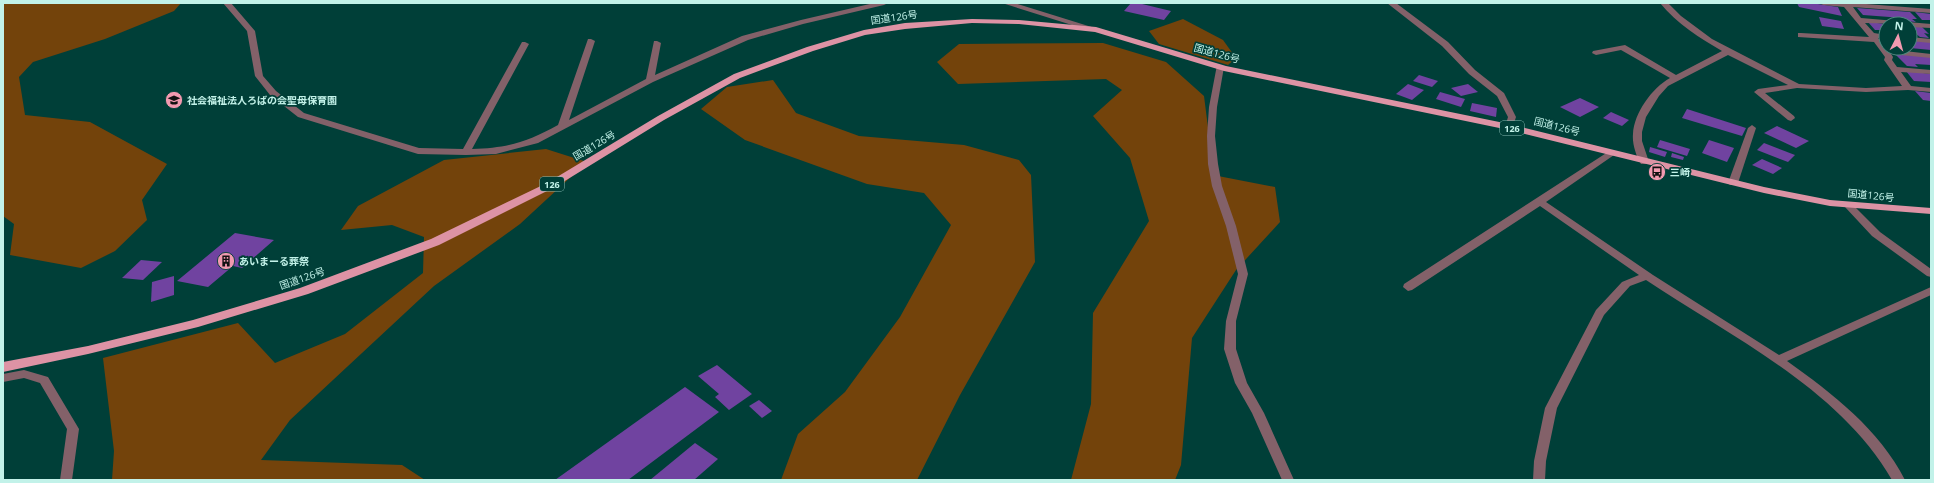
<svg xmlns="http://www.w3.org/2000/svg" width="1934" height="483" viewBox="0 0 1934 483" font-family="'Open Sans','Noto Sans JP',sans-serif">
<rect width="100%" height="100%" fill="#003f38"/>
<g fill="#73430b">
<polygon points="3,3 181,3 174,11 105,39 33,62 19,77 25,115 90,122 167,164 142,200 147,220 115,251 81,268 10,255 14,224 3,216"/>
<polygon points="1183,19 1223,40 1236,58 1228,65 1159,44 1149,31"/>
<polygon points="1103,43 1166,62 1204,96 1211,151 1218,176 1275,187 1280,222 1236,270 1192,338 1181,465 1175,480 1071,480 1091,404 1093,313 1149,221 1130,158 1093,116 1122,90 1106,79 958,84 937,62 959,44"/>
<polygon points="773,80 796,113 859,136 964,145 1019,160 1031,175 1035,262 960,395 917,480 781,480 798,434 845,392 900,317 951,225 924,193 867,184 745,140 701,109 727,87"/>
<polygon points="546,149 587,162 520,224 434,286 290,420 261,460 402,465 425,480 112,480 114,451 103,358 238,323 275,363 345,334 423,273 424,237 392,225 341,230 358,206 444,160"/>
</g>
<g fill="#7043a0">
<polygon points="1131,3 1138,3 1171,11 1164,20 1124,11"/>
<polygon points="1797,3 1811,3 1838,7 1842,16 1799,7"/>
<polygon points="1857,8 1910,12 1917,19 1912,19 1916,22 1906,21 1903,18 1863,15"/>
<polygon points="1915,12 1931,14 1931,20 1922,20"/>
<polygon points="1819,17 1841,21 1844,29 1822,26"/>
<polygon points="1868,22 1886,24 1886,30 1875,30"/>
<polygon points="1910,26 1921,26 1929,34 1924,33 1929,38 1920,37 1915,33 1910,32"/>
<polygon points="1910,40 1931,42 1931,50 1910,48"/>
<polygon points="1895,54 1931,57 1931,65 1915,64 1918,67 1907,66"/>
<polygon points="1906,71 1931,74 1931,82 1914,81"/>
<polygon points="1419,75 1438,81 1432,87 1413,81"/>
<polygon points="1408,84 1424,90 1412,100 1396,94"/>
<polygon points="1468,84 1478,92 1461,96 1451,88"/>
<polygon points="1915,91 1931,93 1931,101 1923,100"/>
<polygon points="1440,92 1465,99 1461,107 1436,99"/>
<polygon points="1580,98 1599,107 1580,117 1560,107"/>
<polygon points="1472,103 1497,108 1496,117 1470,111"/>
<polygon points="1687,109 1746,128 1742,136 1682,118"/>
<polygon points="1611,112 1629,120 1622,126 1603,118"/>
<polygon points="1777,126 1809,141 1796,148 1764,133"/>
<polygon points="1660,140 1690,149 1687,156 1657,147"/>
<polygon points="1709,140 1734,148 1727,162 1702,153"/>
<polygon points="1764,143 1795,155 1788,162 1757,150"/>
<polygon points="1650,147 1667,152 1665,157 1649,152"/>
<polygon points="1672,153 1684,157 1683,160 1671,157"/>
<polygon points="1762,159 1782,168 1773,174 1752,165"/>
<polygon points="235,233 274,240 242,268 233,266 208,287 177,281"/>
<polygon points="141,260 162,262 143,280 122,278"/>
<polygon points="174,276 174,295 151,302 152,282"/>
<polygon points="717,365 752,394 729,410 715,397 719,394 698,376"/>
<polygon points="685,387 719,412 628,480 555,480"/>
<polygon points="759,400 772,411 762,418 749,406"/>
<polygon points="695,443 718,459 694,480 650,480"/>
</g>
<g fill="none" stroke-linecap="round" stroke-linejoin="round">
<g fill="#836169" fill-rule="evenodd">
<path d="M 223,3 L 231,3 L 255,31 L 263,76 L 276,91 L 304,113 L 419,148 L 463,149 L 522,42 L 525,42 L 529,44 L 472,149 C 508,148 527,142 558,125 L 588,39 L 591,39 L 595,41 L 569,120 L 646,79 L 654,41 L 657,41 L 661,43 L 655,75 L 742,36 L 801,20 L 874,3 L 888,3 L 884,5 L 803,24 L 748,40 L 653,82 L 538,143 L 496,154 L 466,155 L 418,154 L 298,117 L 270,95 L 255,76 L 247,31 Z"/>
<polygon points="1387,3 1396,3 1448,42 1475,70 1504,93 1516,117 1512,129 1509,130 1505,127 1508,117 1497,96 1469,74 1442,46"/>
<path d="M 1660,3 L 1668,3 L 1681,16 L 1712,39 L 1799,84 L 1866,88 L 1902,86 L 1884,60 L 1885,57 L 1874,42 L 1798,37 L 1798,33 L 1801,33 L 1869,37 L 1844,7 L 1823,5 L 1819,3 L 1853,3 L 1931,9 L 1931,13 L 1853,7 L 1861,18 L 1931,24 L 1931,28 L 1910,27 L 1910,24 L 1865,23 L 1874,33 L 1886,35 L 1886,39 L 1878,38 L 1887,49 L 1931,54 L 1931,58 L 1891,54 L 1893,57 L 1892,60 L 1897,67 L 1931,70 L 1931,74 L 1901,72 L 1911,86 L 1931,88 L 1931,92 L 1908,90 L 1866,92 L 1797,88 L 1765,93 L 1794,116 L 1795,118 L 1791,121 L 1788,120 L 1754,92 L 1758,89 L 1788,85 L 1728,55 L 1668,86 L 1659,96 L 1646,117 L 1642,132 L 1642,141 L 1649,162 L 1647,164 L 1641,164 C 1636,156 1632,143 1633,134 C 1634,113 1652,88 1670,78 L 1621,50 L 1596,55 L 1592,53 L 1593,51 L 1625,45 L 1676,75 L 1722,51 C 1700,38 1677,24 1660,3 Z"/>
<polygon points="1910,37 1931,39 1931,43 1910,41"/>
<polygon points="1217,65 1220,65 1224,67 1217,107 1215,136 1218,164 1222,186 1236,226 1248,274 1236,321 1236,349 1247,383 1264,413 1294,480 1282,480 1252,413 1235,383 1224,349 1226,321 1238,274 1226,226 1212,186 1208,164 1207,136 1209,107"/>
<polygon points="1752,125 1756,128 1738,183 1736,185 1730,185 1728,183 1748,128"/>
<path d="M 1611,150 L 1616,153 L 1614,155 L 1546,202 L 1653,275 L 1779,355 L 1931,287 L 1931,295 L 1787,361 C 1833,394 1879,429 1905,480 L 1892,480 C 1839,388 1731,337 1646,280 L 1630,286 L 1604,315 L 1557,408 L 1546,461 L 1545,480 L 1533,480 L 1534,461 L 1545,408 L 1596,310 L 1622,282 L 1639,275 L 1540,206 L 1412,290 L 1408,291 L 1403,287 L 1404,284 Z"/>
<polygon points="24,370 48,377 79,429 72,480 60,480 67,429 40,383 24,378 3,382 3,374"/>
</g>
<g fill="#836169" fill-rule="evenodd">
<polygon points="1002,3 1014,3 1098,29 1097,31 1091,31"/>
<polygon points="1848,202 1851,203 1880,232 1931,269 1931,277 1927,276 1872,236 1845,207 1843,205"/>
</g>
<polygon fill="#dd93a5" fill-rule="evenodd" points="972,19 1019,20 1096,27 1226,66 1509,124 1764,187 1830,200 1931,208 1931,214 1830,206 1764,193 1509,130 1224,71 1095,32 1019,24 972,23 905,29 865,35 813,51 740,78 664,120 555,187 439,245 308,294 198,327 88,354 3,372 3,362 88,346 193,320 300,288 431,239 547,183 658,116 734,74 807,47 864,30 905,23"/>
</g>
<defs>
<symbol id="school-disc" viewBox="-11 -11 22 22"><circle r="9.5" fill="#f29ab0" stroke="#003f38"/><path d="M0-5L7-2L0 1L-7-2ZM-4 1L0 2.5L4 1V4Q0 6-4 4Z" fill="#111"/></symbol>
<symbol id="bus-disc" viewBox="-11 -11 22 22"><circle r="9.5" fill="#f29ab0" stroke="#003f38"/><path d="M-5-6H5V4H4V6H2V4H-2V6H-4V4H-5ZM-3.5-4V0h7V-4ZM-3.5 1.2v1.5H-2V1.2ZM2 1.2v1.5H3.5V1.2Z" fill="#111"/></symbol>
<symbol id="building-disc" viewBox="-11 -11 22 22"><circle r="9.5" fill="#f29ab0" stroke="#003f38"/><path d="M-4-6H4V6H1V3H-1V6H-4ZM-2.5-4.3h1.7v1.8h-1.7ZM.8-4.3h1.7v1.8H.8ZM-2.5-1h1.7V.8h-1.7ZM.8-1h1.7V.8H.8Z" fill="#111"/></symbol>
</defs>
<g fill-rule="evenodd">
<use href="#school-disc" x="164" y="90" width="20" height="20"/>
<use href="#bus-disc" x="1647" y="162" width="20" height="20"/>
<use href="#building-disc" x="216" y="251" width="20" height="20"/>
</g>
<g text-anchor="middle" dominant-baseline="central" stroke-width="3.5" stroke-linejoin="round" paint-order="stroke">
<g fill="#003f38" stroke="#88bcb4" stroke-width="1">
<rect x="1500" y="121" width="24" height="14" rx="3"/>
<rect x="540" y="177" width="24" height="14" rx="3"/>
</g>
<g font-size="9" font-weight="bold" fill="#c2f2e9">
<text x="1512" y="128">126</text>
<text x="552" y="184">126</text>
</g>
<g font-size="10" fill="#c2f2e9" stroke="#003f38">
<text transform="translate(894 17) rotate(-8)">国道126号</text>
<text transform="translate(1217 53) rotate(15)">国道126号</text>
<text transform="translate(1557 126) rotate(14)">国道126号</text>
<text transform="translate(594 145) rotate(-31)">国道126号</text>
<text transform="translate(1871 195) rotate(6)">国道126号</text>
<text transform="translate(302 278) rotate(-19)">国道126号</text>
</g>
<g font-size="10" font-weight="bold" fill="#c2f2e9" stroke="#003f38" text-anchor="start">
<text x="187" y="100">社会福祉法人ろばの会聖母保育園</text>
<text x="1670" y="172">三崎</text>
<text x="239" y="261">あいまーる葬祭</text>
</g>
</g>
<rect width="1934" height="483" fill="none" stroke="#c2f2e9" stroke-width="8"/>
<g transform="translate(1898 36) rotate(6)"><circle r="19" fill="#003f38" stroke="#4e877f"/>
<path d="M0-3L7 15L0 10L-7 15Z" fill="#f29ab0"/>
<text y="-6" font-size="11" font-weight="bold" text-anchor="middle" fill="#c2f2e9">N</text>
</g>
</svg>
